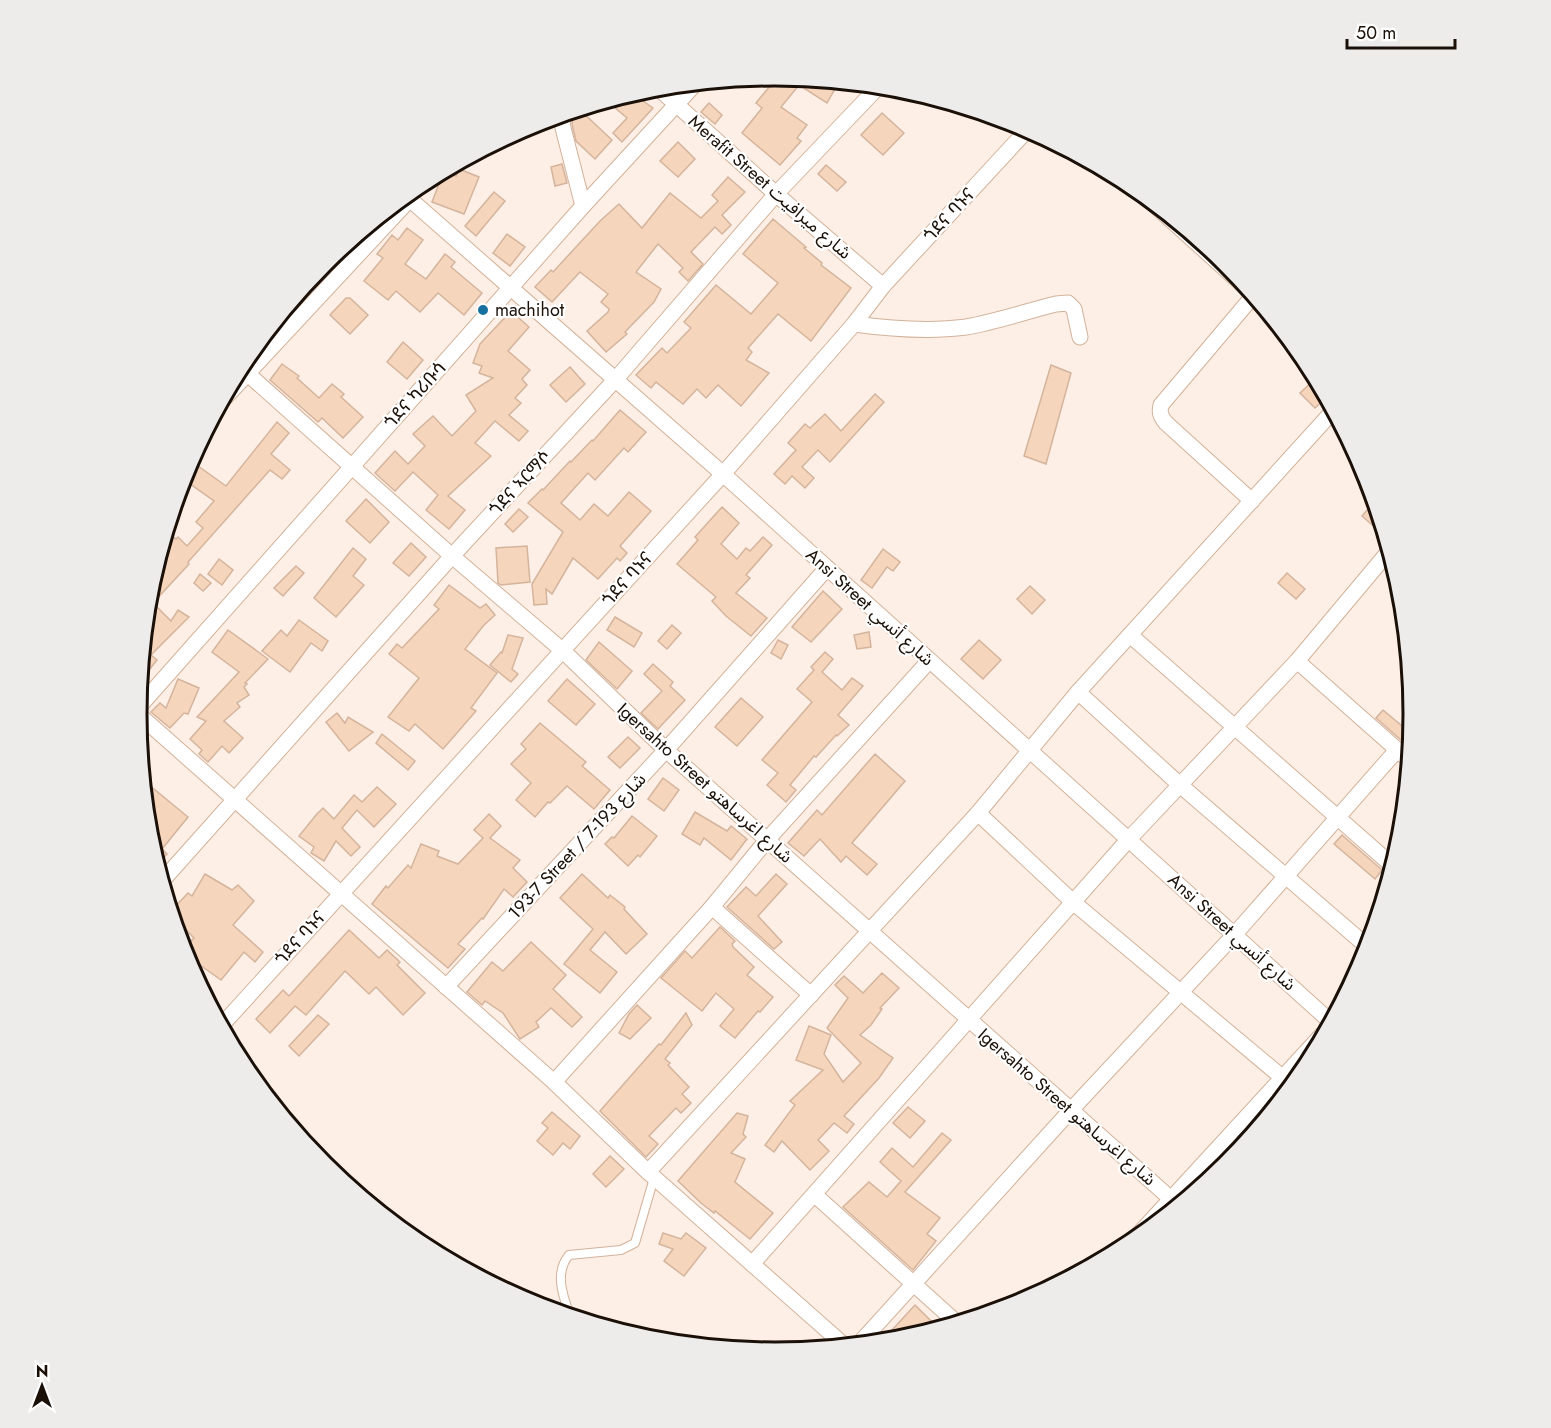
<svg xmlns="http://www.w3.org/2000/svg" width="1551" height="1428" viewBox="0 0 1551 1428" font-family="Jost,'Noto Sans Arabic','Noto Sans Ethiopic',sans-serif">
<rect width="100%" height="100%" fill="#fdefe5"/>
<g fill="#f6d5bd" stroke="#d4b49c" stroke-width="1.5">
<polygon points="779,75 824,80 836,87 827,103 799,85 781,107 807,125 797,138 801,141 780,165 742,133 762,108 756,103"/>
<polygon points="632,93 653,108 622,142 613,133 627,118 607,101"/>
<polygon points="709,103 722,115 715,124 701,112"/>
<polygon points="579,109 612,140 595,159 576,141 572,124 574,113"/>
<polygon points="882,113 904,133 883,155 861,135"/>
<polygon points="678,142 695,159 678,177 660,161"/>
<polygon points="562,164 567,183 555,186 551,167"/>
<polygon points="826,165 846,182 837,191 818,174"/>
<polygon points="459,169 479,177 464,214 432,202 444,171 456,176"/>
<polygon points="728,177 745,192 722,215 731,225 722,234 715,227 691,252 703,264 688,281 679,272 683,268 658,244 636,272 661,289 654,302 625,332 627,334 606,352 587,331 608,312 609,309 601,302 608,294 580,272 552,302 535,287 551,270 553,272 600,221 619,204 642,228 670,193 701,218 718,201 712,195"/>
<polygon points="494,192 505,201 476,236 465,226"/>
<polygon points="773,219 806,247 804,248 822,263 821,265 851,288 811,341 778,314 748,348 752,352 746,360 769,373 741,406 718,385 706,398 697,389 683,404 656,382 651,388 636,375 662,348 667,353 691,328 684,322 716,285 751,314 778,283 743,254"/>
<polygon points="407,228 423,240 405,264 426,279 445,254 455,262 451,267 482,293 464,315 438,293 420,312 396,291 388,300 364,281 383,258 377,254 392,235 398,240"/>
<polygon points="507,234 525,247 510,266 493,253"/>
<polygon points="346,298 350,298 368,315 350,334 330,315"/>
<polygon points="511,311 529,327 508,351 530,370 522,379 527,385 515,398 521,403 509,415 528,431 519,441 495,421 475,443 491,456 448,496 465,510 449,529 426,510 438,495 413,472 395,491 375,473 395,451 408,464 425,446 413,434 433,416 452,436 476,411 466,395 493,378 479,373 482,366 473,363 480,344"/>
<polygon points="403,342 423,360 407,379 387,362"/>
<polygon points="282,364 299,376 297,378 319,398 332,384 344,394 341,397 363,417 343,438 322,418 318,422 270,380"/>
<polygon points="1051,365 1071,373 1046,464 1024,456"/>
<polygon points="570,367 585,384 566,402 550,385"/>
<polygon points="1315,379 1327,397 1315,408 1300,393"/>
<polygon points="875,394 884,402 830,462 818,450 802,467 814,478 805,488 792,476 785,484 774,474 796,450 788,443 805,424 810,428 825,414 841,431"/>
<polygon points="620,410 646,432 628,452 624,448 595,480 588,473 561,503 580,520 594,504 608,516 629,492 651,511 620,546 627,553 620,561 617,558 598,579 573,558 552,594 546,589 547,604 534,605 532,584 563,532 528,503 542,489 543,490 570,461 571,462 592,440 593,441"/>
<polygon points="277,422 289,433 271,454 290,470 282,479 270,470 188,562 189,564 153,603 171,621 178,610 189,617 151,655 157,660 140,681 149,589 155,570 168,556 161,549 166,533 176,539 178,537 187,546 203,528 196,522 214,501 186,481 198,466 226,486"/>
<polygon points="366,499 389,522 370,543 346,521"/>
<polygon points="1375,501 1383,527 1386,537 1362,516"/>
<polygon points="722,507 739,523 721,544 737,559 746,548 750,551 763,537 772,545 746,575 750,578 736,593 767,618 751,636 726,616 712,601 716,597 677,564 698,540 695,537"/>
<polygon points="519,509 528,517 513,532 505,524"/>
<polygon points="411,543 426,557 409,576 393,563"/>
<polygon points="527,546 530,582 501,585 498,583 496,548"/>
<polygon points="353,548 366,559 353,576 364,585 336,617 314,598"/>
<polygon points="883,549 900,562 893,571 887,567 872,588 861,580"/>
<polygon points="219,559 233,570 222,585 208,574"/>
<polygon points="296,566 304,573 283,596 274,588"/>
<polygon points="1287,573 1305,589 1296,599 1278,583"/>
<polygon points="200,574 211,583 203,591 194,583"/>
<polygon points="449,585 480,608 486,604 495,615 484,625 465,649 497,673 471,708 476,711 443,749 415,724 409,731 388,717 419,678 389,654 397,644 402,648 439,609 434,605"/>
<polygon points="1030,586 1045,600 1032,614 1017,599"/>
<polygon points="823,591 842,609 811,642 792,627"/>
<polygon points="615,617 642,633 634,647 607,630"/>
<polygon points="299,620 328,641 322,651 311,643 290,672 262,651 281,630 287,636"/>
<polygon points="672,625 681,633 667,649 658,641"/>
<polygon points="228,630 268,659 245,683 247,684 244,687 249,695 237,703 240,707 224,721 243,738 229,753 222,746 208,762 199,754 202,750 190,739 206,721 197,717 239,672 212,652"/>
<polygon points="869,632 871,647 857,649 854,635"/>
<polygon points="508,635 523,638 512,669 518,674 511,682 490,665 501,652 502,653"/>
<polygon points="778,640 788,645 781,659 771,653"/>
<polygon points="979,640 1001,660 983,679 961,659"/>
<polygon points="599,642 632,671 617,689 586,660"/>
<polygon points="825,652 833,659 822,672 842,690 852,678 863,686 838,715 849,725 837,736 836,735 816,757 814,756 790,785 796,790 786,802 767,785 778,773 762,760 812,702 797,689 814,670 811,667"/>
<polygon points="653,664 673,682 670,686 685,700 658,729 641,713 662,691 644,674"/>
<polygon points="178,679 199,688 188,714 184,713 170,728 151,712 160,703 166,708"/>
<polygon points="567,679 595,704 576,725 548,701"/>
<polygon points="741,698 763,717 737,746 715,727"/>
<polygon points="1383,710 1408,731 1401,740 1376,718"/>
<polygon points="337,713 345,723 348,717 373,732 349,751 326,722"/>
<polygon points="540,723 586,762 582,766 610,790 594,809 567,786 550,803 548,802 535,817 516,800 531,783 511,764 526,749 521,744"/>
<polygon points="382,734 415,761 408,770 376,743"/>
<polygon points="628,737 640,748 620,768 608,757"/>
<polygon points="875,754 905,781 852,843 877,864 867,875 846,856 841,862 820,839 804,856 788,843 817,810 822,815"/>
<polygon points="663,778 679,790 664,811 648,799"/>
<polygon points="143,780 188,817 162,849 167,854 157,865 149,838"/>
<polygon points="377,787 396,804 374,827 357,810 342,828 360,847 351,856 336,841 324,861 311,853 314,847 299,836 316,815 323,808 334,819 354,795 362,802"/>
<polygon points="695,812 727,831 731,826 747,839 731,860 704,838 700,845 682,834"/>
<polygon points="489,814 501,826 490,838 520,860 513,868 527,882 513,897 504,889 483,919 482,918 458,944 465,949 448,968 372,904 386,886 388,888 408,865 411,868 421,844 439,851 437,856 458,864 483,838 474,830"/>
<polygon points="632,816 657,836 640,857 638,855 628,866 605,844 612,837 614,838"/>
<polygon points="1342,835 1382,870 1375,879 1334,844"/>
<polygon points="205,874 232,890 238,885 254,901 233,925 263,952 255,962 244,952 221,980 200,965 183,949 194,938 172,916 171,911 188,893 192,896"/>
<polygon points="582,874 608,898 610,895 625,907 624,909 647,934 626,954 605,932 590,950 617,972 600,993 564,964 593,929 560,898"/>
<polygon points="776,874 787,884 758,916 782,942 774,949 727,907 746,887 756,896"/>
<polygon points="720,927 735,941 732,944 733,947 754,967 747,975 773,997 760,1012 758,1011 735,1038 720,1026 734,1009 716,993 702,1011 661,978 685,951 692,958"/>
<polygon points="349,930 379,958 387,950 400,962 397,965 425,993 403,1015 376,987 369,994 345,971 306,1015 295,1006 270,1033 256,1019 283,990 289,996"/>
<polygon points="531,942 566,975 553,989 582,1017 572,1027 551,1008 536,1022 539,1027 520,1039 503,1013 485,1001 482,1005 467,992 492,962 503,971"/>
<polygon points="882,973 899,988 880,1008 882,1009 871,1025 860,1035 893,1058 879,1078 844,1116 854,1124 847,1133 834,1123 818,1140 829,1151 810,1170 782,1141 774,1152 765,1145 795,1105 790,1101 823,1070 796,1060 809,1026 831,1035 824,1054 843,1082 861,1063 827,1028 848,998 835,985 844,976 863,993"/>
<polygon points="637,1005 651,1018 630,1039 619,1033 629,1014"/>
<polygon points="686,1013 692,1025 665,1059 670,1063 668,1065 689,1087 682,1094 691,1103 681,1113 676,1108 649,1136 658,1144 646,1157 600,1111 659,1044 661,1045"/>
<polygon points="318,1015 329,1024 299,1056 289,1046"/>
<polygon points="908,1107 925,1121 910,1138 893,1123"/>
<polygon points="552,1112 580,1136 570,1149 563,1143 553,1155 537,1141 548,1128 542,1123"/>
<polygon points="737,1113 748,1116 743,1134 746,1137 731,1153 745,1159 735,1182 773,1213 750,1239 715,1211 714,1213 701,1203 678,1181"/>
<polygon points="942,1133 951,1140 905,1192 940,1218 927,1234 936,1241 913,1270 843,1207 869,1182 887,1197 901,1181 880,1162 892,1148 913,1167"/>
<polygon points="610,1156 624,1169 606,1187 593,1174"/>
<polygon points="663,1233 681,1239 686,1233 706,1248 684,1276 664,1261 673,1249 659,1244"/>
<polygon points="915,1305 939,1329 900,1341 880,1343"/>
</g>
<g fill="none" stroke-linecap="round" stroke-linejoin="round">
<defs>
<path id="service" d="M 570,1316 C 563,1296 554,1273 569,1255 L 621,1250 L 635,1243 L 654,1178"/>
<g id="minor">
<polyline points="657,87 776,194 883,286"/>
<polyline points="565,113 562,124 583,206"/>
<polyline points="1129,182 1254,295"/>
<polyline points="405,195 723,474 1332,1023"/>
<path d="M 854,324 C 891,329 928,332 966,327 C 996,322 1027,311 1056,304 L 1068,303 L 1074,309 L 1080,337"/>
<polyline points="240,367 452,556 562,650 666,750 1170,1198 1174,1209"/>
<polyline points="221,402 410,199"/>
<path d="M 1252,501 L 1166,423 C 1161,417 1159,413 1161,405 L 1254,295"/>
<polyline points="1130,635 1394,867"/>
<polyline points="1297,661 1410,761"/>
<polyline points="1078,692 1180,785 1369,948"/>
<polyline points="137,709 583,206 696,83"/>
<polyline points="137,713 554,1082 648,1172 845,1346"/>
<polyline points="978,813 1074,903 1283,1078"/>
<polyline points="162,881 452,556 615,380 776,194 880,85"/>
<polyline points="712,907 811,995"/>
<polyline points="446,987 666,750 827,568"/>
<polyline points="221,1026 723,474 854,324 883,286 1029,128"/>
<polyline points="554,1082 712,907 767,840 929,661"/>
<polyline points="648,1172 978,813 1078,692 1334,410"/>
<polyline points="815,1195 957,1323"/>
<polyline points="1126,1248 1330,1026"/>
<polyline points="752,1264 1129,839 1297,661 1390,550"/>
<polyline points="858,1345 1071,1110 1235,934 1397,750"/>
</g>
</defs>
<use href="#service" stroke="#d2b29a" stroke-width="10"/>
<use href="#minor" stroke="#d2b29a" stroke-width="17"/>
<use href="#service" stroke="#fff" stroke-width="8"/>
<use href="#minor" stroke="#fff" stroke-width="15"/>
</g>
<circle fill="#1771a0" stroke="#fff" stroke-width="2" cx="483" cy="310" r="6"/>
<g text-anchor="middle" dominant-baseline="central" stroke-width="4.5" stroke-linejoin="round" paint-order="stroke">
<g font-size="18" fill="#1b1008" stroke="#fff">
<text transform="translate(770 187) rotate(41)">Merafit Street شارع ميرافيت</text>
<text transform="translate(949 215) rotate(-47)">ጎደና ባኑና</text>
<text transform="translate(415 395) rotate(-48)">ጎደና ካሪቡሳ</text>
<text transform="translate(520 483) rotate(-47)">ጎደና ኣርማሶ</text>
<text transform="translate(627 579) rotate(-48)">ጎደና ባኑና</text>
<text transform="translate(870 607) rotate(42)">Ansi Street شارع أنسي</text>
<text transform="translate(705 783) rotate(42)">Igersahto Street شارع اغرساهتو</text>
<text transform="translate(577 846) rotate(-47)">193-7 Street / شارع 193-7</text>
<text transform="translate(1232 932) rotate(42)">Ansi Street شارع أنسي</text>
<text transform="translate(300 938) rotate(-48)">ጎደና ባኑና</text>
<text transform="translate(1067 1107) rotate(41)">Igersahto Street شارع اغرساهتو</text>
</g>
<g font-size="18" fill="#1b1008" stroke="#fff" text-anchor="start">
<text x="495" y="310">machihot</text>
</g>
</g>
<path d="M0 0H1551V1428H0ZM147 714a628 628 0 1 1 1256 0a628 628 0 1 1-1256 0Z" fill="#edeceb" fill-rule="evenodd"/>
<path fill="none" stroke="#1b1008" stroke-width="3" d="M147 714a628 628 0 1 1 1256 0a628 628 0 1 1-1256 0Z"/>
<g transform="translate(42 1386)" stroke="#ffffff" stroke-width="4.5" paint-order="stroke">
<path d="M0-4.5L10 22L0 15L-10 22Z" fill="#1b1008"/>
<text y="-9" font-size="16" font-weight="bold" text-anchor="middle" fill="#1b1008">N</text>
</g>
<path d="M1347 39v9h108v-9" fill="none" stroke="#1b1008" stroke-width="3"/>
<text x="1356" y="39" font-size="18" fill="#1b1008" stroke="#ffffff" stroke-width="4.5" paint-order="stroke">50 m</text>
</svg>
